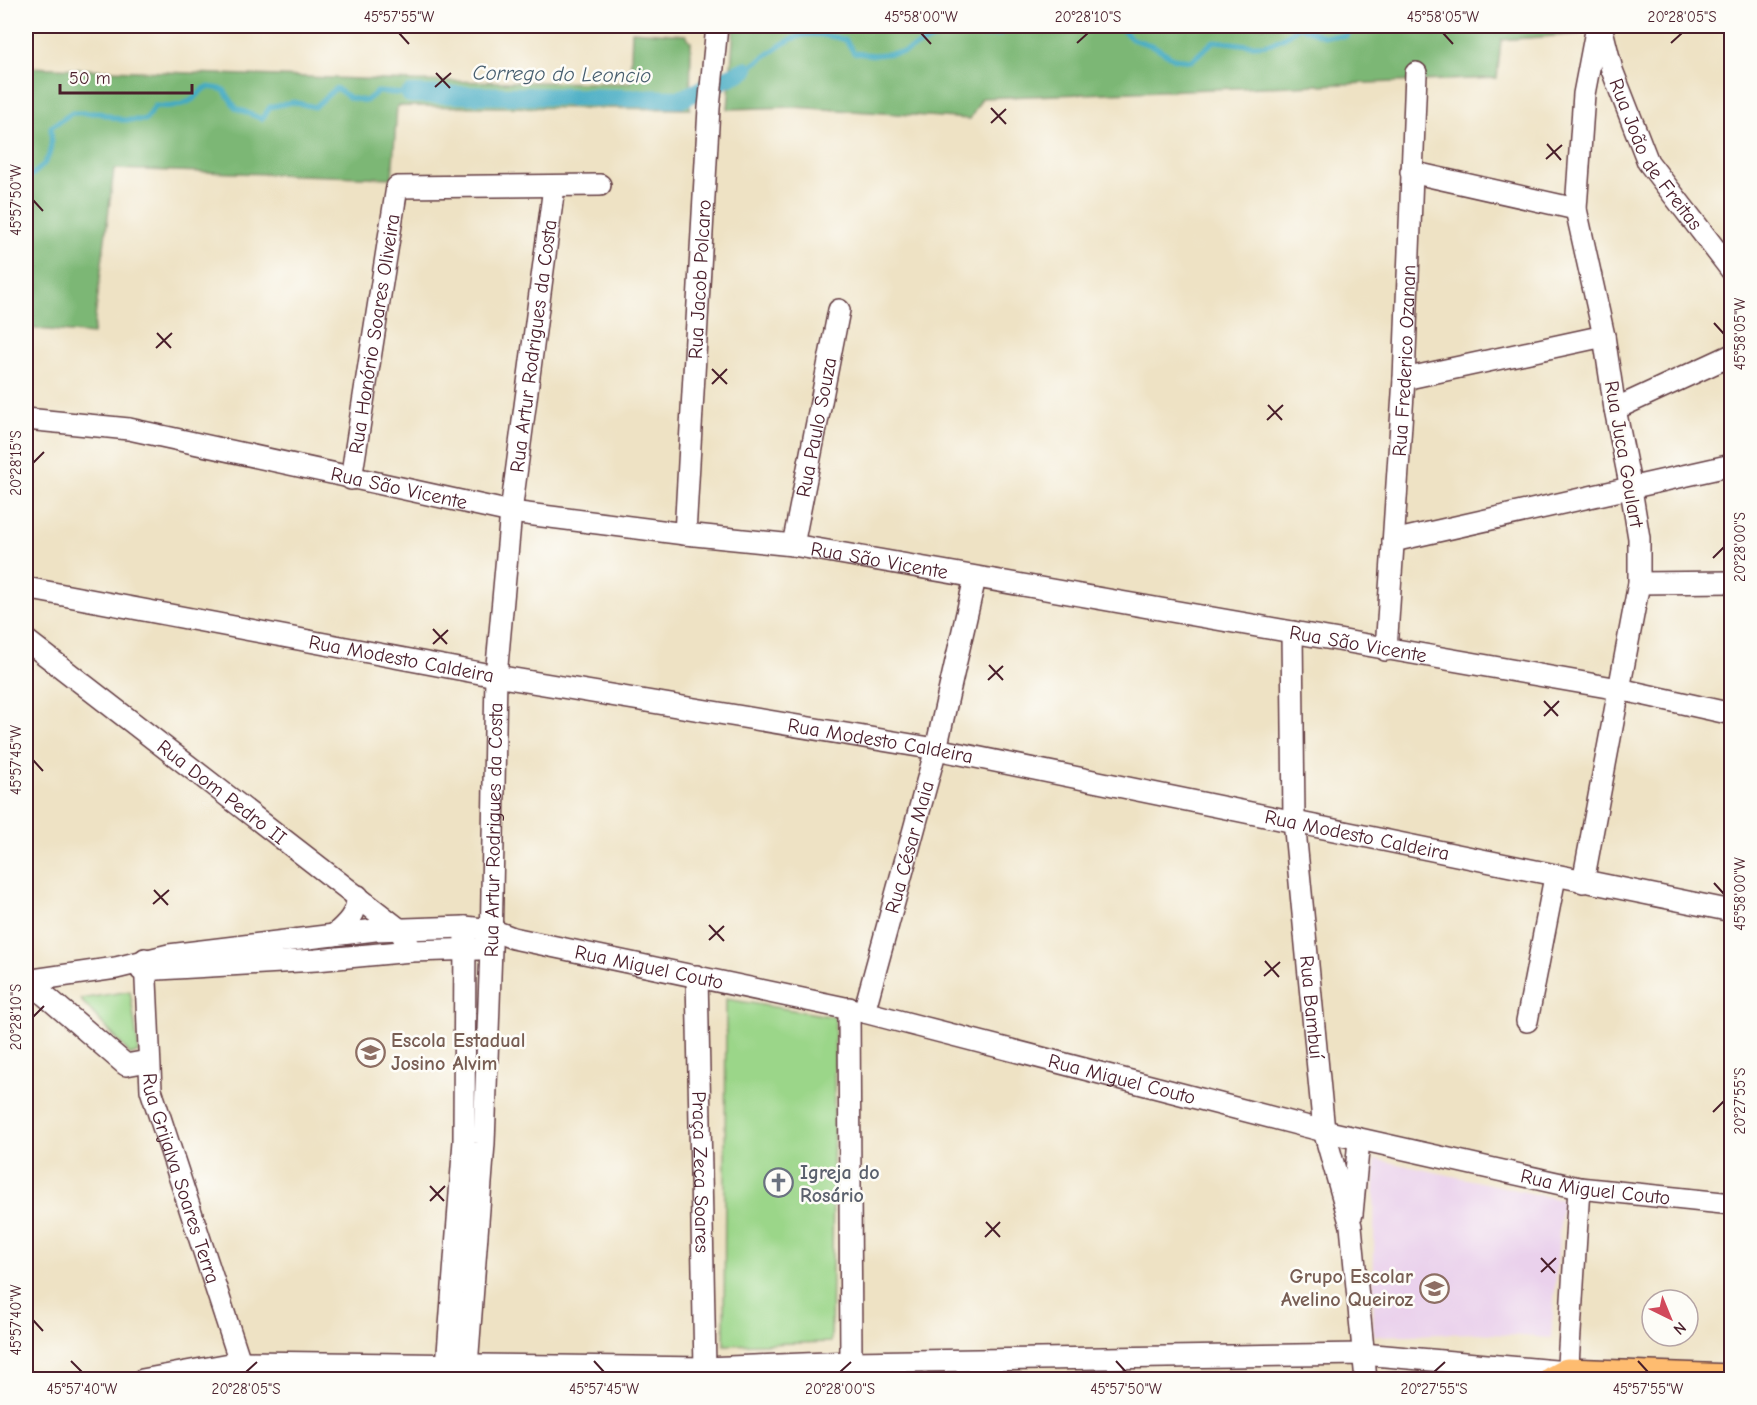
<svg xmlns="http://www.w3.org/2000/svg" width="1757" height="1405" viewBox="0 0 1757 1405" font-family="'Comic Neue',sans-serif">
<rect width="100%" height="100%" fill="#fdfcf7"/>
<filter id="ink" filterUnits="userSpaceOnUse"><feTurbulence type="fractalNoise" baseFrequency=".0167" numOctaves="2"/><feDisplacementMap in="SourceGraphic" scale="12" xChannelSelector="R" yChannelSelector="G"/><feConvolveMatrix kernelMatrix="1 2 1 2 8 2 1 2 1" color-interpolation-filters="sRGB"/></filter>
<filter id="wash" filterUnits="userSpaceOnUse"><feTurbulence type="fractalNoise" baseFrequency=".008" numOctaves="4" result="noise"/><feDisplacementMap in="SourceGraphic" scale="24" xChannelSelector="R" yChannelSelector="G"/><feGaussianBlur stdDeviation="1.35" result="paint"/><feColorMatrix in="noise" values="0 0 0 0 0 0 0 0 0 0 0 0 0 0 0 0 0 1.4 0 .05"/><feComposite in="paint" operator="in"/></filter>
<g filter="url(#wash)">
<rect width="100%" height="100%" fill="#eee2c4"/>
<polygon fill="#ead1ec" points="1375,1159 1562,1200 1551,1338 1478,1333 1373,1336"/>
<g fill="#9bd689" stroke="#727a5a" stroke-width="1.5">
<polygon points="130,991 139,1052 131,1055 80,999"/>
<polygon points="726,999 835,1017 831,1342 724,1345"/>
</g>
<g fill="#7cb775" stroke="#636b50" stroke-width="1.5">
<polygon points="734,26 1581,26 1580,34 1501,40 1497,78 982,98 970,119 794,107 728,109"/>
<polygon points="632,31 686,35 691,42 690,109 397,106 392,178 114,169 93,334 26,328 26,67 415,81 630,83"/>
</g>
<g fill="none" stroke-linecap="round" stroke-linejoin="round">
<g stroke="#43aac2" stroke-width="5">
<polyline points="1067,26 1084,30 1100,26"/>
<path d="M 1110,26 L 1118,26 L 1132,39 L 1154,46 L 1175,59 L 1191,61 L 1214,41 C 1254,44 1264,54 1299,27 L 1324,36 L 1346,36 L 1353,28 L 1351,26"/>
<polyline points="1387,26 1397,26"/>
<path d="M 745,70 C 787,44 793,24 846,40 L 854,53 L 876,55 L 904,52 L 944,34 L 966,29 L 982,36 L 999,34 L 1010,26"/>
<path d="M 26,179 C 49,165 53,153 51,127 L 72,113 L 99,113 L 122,120 L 146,120 L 155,106 C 167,107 178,107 190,101 C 207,93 195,82 224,90 L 236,108 L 262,119 L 270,107 L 293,102 L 315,107 L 336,88 L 350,98 L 366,101 L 377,92 L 410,94"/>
</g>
<polyline stroke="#43aac2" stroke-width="18" points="410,94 681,99 745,70"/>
</g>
</g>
<g filter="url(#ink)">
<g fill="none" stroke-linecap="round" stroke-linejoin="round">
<defs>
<g id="minor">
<path id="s1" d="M 1601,26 L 1612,70 L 1648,162 L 1732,271"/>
<polyline points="1411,172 1576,209"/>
<polyline points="1404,379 1604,336"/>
<polyline points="1615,409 1732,355"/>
<path id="s2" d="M 26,419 L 129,429 L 511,512 L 685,534 L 793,545 L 1619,689 L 1732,714"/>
<path id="s3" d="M 351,479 L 397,187 L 600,185"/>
<path id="s4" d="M 685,534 L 709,108 L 717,26"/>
<polyline points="1393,541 1732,465"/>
<path id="s5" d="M 793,545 L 839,310"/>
<polyline points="1639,583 1732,582"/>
<path id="s6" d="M 26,588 L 496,676 L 936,749 L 1732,911"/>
<path id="s7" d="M 1292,632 L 1294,820 L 1324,1131 L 1351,1226 L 1366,1380"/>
<path id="s8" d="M 26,640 L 399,929 L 411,951"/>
<path id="s9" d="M 1386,650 L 1404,379 L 1416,73"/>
<polyline points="1583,882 1639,583 1639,538 1631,489 1615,409 1604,336 1576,209 1584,94 1597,26"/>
<path d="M 334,935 C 348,923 356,915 358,896"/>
<path id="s10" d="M 145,959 L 151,1090 L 246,1380"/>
<polyline points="141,970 316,960 411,951 480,949"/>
<path id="s11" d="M 697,976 L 705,1368"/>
<polyline points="26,979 126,1065 148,1061"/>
<path id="s12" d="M 26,981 L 116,968 L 169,955 L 375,930 L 465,927 L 492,930 L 513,938 L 864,1012 L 1324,1131 L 1579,1188 L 1732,1204"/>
<polyline points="849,1008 851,1362"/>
<path id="s13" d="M 864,1012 L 936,749 L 975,578"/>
<polyline points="1527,1021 1555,877"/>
<polyline points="1352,1214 1359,1140"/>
<path id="s14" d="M 467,1366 L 484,1143 L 491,948 L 496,676 L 511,512 L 554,187"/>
<polyline points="446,1379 464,1141 465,927"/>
<polyline points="142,1380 241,1362 705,1368 851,1362 1363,1354 1567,1372"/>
<polyline points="1567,1380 1579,1188"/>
</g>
<polyline id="major" points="1552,1380 1567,1372 1732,1378"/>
</defs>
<use href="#minor" stroke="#633c42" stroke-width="24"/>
<use href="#major" stroke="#633c42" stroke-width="30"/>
<use href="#minor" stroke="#fff" stroke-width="21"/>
<use href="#major" stroke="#febc70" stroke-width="27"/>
</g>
</g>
<path fill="none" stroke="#4a1f2b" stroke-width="2" d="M 399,33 L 409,44M 921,33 L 931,44M 1443,33 L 1453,44M 1077,43 L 1088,33M 1671,43 L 1682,33M 436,73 L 450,88M 435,87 L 451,73M 991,108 L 1006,124M 991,123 L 1006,109M 1547,144 L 1561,160M 1546,159 L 1562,145M 33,200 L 43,211M 1714,323 L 1724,334M 157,333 L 171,348M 156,348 L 172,333M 712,369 L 727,384M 712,384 L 727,369M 1268,405 L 1282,420M 1267,420 L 1283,405M 33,463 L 44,452M 1713,558 L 1724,547M 433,629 L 447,644M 433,644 L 448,630M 989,665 L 1003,680M 988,680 L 1003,666M 1544,701 L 1558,716M 1544,716 L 1559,701M 33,760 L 43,771M 1714,883 L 1724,894M 154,890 L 168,905M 153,904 L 169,890M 709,925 L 724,941M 709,940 L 724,926M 1265,961 L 1279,977M 1264,976 L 1280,962M 33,1017 L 44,1006M 1713,1112 L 1724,1101M 430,1186 L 444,1201M 430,1201 L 445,1186M 986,1222 L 1000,1237M 985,1237 L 1000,1222M 1541,1258 L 1555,1273M 1541,1272 L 1556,1258M 33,1320 L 43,1331M 71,1361 L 82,1372M 594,1361 L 604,1372M 1116,1361 L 1126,1372M 1638,1361 L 1648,1372M 246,1372 L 257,1362M 840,1372 L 851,1362M 1434,1372 L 1445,1362"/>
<defs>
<symbol id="school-ring" viewBox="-11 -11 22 22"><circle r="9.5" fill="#fdfcf7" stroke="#8d6e63" stroke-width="1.5"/><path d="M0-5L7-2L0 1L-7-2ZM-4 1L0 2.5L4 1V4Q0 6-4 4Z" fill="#8d6e63"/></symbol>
<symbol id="church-ring" viewBox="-11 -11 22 22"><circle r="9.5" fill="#fdfcf7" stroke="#6b7280" stroke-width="1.5"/><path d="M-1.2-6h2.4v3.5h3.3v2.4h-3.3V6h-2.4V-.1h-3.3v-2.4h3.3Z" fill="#6b7280"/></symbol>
</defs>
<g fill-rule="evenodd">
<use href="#school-ring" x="354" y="1036" width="33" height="33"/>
<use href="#church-ring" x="762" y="1166" width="33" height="33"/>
<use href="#school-ring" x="1418" y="1272" width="33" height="33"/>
</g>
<g text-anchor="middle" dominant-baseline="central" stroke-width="5" stroke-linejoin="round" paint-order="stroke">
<g font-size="20" fill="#4a1f2b" stroke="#fdfcf7">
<text stroke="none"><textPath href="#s1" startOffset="141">Rua João de Freitas</textPath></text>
<text stroke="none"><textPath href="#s4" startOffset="255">Rua Jacob Polcaro</textPath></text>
<text stroke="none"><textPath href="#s3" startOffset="147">Rua Honório Soares Oliveira</textPath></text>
<text stroke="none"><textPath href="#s14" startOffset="1023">Rua Artur Rodrigues da Costa</textPath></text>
<text stroke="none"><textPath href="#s9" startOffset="290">Rua Frederico Ozanan</textPath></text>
<text stroke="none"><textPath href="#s5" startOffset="120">Rua Paulo Souza</textPath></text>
<text transform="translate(1624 454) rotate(80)">Rua Juca Goulart</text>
<text stroke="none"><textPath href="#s2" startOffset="380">Rua São Vicente</textPath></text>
<text stroke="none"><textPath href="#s2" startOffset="866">Rua São Vicente</textPath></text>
<text stroke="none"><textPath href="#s2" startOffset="1352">Rua São Vicente</textPath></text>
<text stroke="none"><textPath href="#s6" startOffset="382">Rua Modesto Caldeira</textPath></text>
<text stroke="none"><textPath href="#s6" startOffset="868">Rua Modesto Caldeira</textPath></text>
<text stroke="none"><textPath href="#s8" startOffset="248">Rua Dom Pedro II</textPath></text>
<text stroke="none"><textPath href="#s14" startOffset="537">Rua Artur Rodrigues da Costa</textPath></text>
<text stroke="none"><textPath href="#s6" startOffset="1354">Rua Modesto Caldeira</textPath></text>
<text stroke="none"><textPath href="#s13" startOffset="171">Rua César Maia</textPath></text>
<text stroke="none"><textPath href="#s12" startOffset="632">Rua Miguel Couto</textPath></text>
<text stroke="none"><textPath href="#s7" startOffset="376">Rua Bambuí</textPath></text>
<text stroke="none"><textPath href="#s12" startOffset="1118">Rua Miguel Couto</textPath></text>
<text stroke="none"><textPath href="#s11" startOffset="196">Praça Zeca Soares</textPath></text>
<text stroke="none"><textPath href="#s10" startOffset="224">Rua Grijalva Soares Terra</textPath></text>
<text stroke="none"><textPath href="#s12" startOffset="1604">Rua Miguel Couto</textPath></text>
</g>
<g font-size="20" font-weight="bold" fill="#785e54" stroke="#fdfcf7" text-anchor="start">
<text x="391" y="1040">Escola Estadual<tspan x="391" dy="23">Josino Alvim</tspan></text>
<text x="1413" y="1276" text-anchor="end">Grupo Escolar<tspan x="1413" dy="23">Avelino Queiroz</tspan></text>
</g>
<g font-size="20" font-weight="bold" fill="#5b616d" stroke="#fdfcf7" text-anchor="start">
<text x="800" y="1172">Igreja do<tspan x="800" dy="23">Rosário</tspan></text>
</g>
<g font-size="21" font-style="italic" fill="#475e6f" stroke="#fdfcf7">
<text transform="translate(562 74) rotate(1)">Corrego do Leoncio</text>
</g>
</g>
<rect width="1757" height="1405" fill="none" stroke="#fdfcf7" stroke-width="66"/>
<g transform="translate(1670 1318) rotate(137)"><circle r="28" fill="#fdfcf7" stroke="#b5a4a5" stroke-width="1.5"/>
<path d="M0-4.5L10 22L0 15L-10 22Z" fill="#d1495b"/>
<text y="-9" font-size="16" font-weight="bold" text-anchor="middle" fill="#4a1f2b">N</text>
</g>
<path d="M60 84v9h132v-9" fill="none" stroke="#4a1f2b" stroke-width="3"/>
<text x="69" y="84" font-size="18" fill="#4a1f2b" stroke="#fdfcf7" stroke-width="4.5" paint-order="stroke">50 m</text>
<rect x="33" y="33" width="1691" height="1339" fill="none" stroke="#4a1f2b" stroke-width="2"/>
<g font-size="15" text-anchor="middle" fill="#4a1f2b">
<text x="399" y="22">45°57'55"W</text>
<text x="921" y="22">45°58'00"W</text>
<text x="1088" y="22">20°28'10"S</text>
<text x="1443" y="22">45°58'05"W</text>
<text x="1682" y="22">20°28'05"S</text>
<text transform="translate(16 200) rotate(-90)" y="5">45°57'50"W</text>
<text transform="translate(1740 334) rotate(-90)" y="5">45°58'05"W</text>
<text transform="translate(16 463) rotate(-90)" y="5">20°28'15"S</text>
<text transform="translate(1740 547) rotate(-90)" y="5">20°28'00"S</text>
<text transform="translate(16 760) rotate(-90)" y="5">45°57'45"W</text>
<text transform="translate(1740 894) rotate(-90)" y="5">45°58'00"W</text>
<text transform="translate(16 1017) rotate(-90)" y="5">20°28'10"S</text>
<text transform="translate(1740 1101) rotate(-90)" y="5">20°27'55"S</text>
<text transform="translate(16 1320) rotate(-90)" y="5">45°57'40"W</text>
<text x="82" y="1394">45°57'40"W</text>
<text x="246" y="1394">20°28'05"S</text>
<text x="604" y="1394">45°57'45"W</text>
<text x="840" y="1394">20°28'00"S</text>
<text x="1126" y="1394">45°57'50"W</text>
<text x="1434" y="1394">20°27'55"S</text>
<text x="1648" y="1394">45°57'55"W</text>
</g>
</svg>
